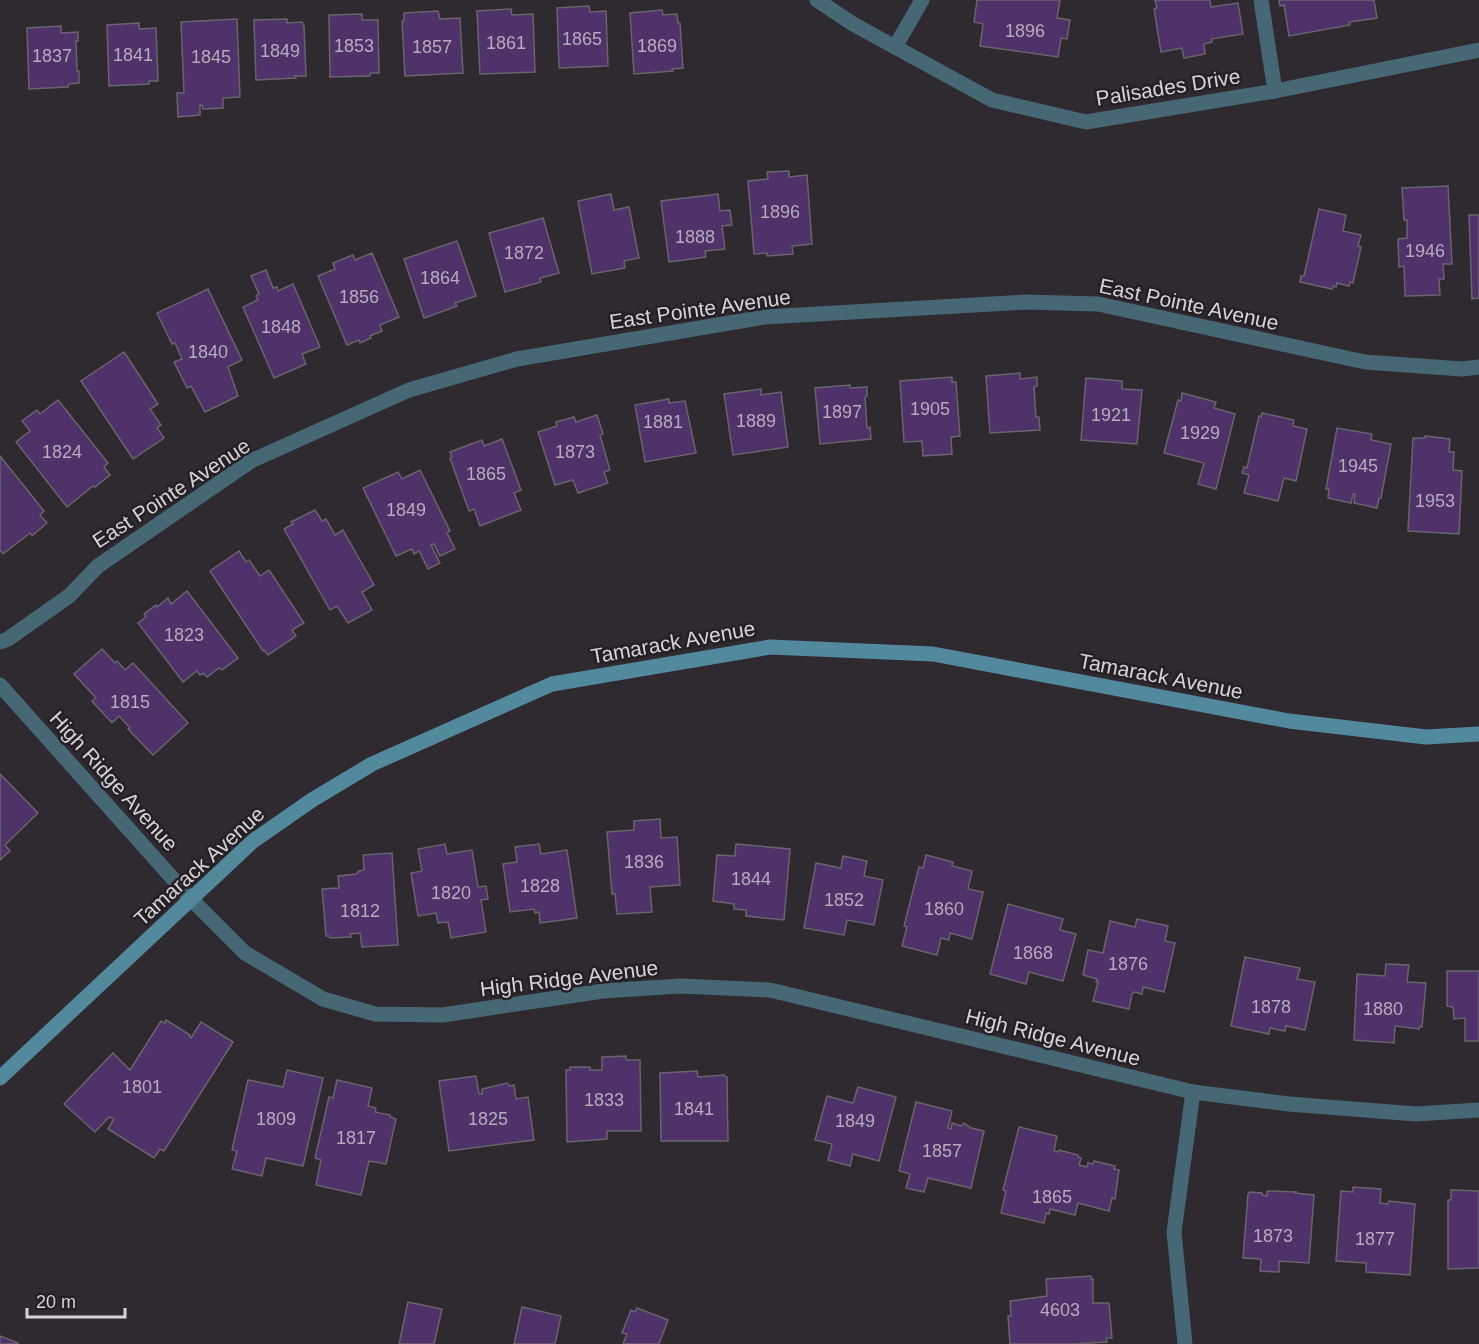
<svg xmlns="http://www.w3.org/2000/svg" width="1479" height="1344" viewBox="0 0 1479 1344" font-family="Arial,sans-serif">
<rect width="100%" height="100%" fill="#2f2a30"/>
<g fill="#50326a" stroke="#68646c" stroke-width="1.5">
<polygon points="977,0 1060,0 1057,18 1070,20 1067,39 1061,38 1058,57 980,46 983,24 974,22"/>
<polygon points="1155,0 1210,0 1211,7 1238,3 1243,34 1211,39 1212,42 1204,44 1205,54 1184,58 1182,48 1161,52 1154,9 1157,8"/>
<polygon points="1279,0 1374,0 1377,18 1349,22 1350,25 1289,36 1284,5 1280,6"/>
<polygon points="589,6 590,12 606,11 608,66 559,68 557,8"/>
<polygon points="511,9 512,15 533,14 535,72 480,74 477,11"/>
<polygon points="662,10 663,15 677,14 678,23 680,23 683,68 672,69 673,71 634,74 630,13"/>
<polygon points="438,11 440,19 460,18 463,73 405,76 402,21 404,21 404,13"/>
<polygon points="362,14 362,20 378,20 379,73 370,73 370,76 330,77 329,15"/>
<polygon points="237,19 240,97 223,98 223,108 203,109 202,105 200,105 200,115 178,117 177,93 184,93 181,22"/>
<polygon points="287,19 287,23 302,22 304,26 306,76 295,76 296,78 256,80 254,20"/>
<polygon points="139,23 139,29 156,28 158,81 149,81 149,84 109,86 107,25"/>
<polygon points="61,26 61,33 78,32 78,41 76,41 77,71 79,71 79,83 69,84 68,87 29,89 27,28"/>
<polygon points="789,171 789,177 807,175 812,244 792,246 793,254 767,256 767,253 754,254 748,181 768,179 767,172"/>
<polygon points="1448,186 1452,264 1443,264 1444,279 1439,279 1440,295 1405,296 1404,266 1399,267 1398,239 1407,238 1407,220 1404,220 1402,188"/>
<polygon points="611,194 614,210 629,207 639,258 624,261 625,268 592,274 578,201"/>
<polygon points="718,194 720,211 730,210 732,225 722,226 725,249 705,251 706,257 669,262 661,201"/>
<polygon points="1319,209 1346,215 1343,231 1361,235 1358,246 1361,247 1353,283 1350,282 1349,286 1337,283 1336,287 1333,286 1332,289 1300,282 1301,276 1304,276"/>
<polygon points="1469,215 1479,215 1479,298 1472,299"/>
<polygon points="543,218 559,273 540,278 541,282 505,292 489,233"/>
<polygon points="457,241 476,296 455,303 457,306 424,318 404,259"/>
<polygon points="372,253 399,317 380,325 382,331 370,336 371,338 360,343 359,340 347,345 318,276 335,269 333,263 353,255 355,260"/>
<polygon points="266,270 273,288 277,287 278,291 293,284 320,347 302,354 306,364 274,378 243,307 258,300 256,296 259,294 251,276"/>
<polygon points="208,289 242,360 228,367 238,396 205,412 191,386 187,388 174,362 182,359 175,343 172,344 157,313"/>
<polygon points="124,352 158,404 150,409 161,425 157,428 164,438 133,459 81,381"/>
<polygon points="1020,373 1020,379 1037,377 1037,386 1034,387 1036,417 1039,417 1040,430 990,433 986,376"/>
<polygon points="952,377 952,382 956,382 960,436 951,437 952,454 923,456 922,441 904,442 900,381"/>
<polygon points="1086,378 1122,381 1122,389 1142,390 1137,444 1081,440"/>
<polygon points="850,385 850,388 867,387 867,396 865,397 867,428 870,427 871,439 820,444 815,388"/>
<polygon points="761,389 761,395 781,392 788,447 733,455 724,394"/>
<polygon points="1182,393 1216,402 1214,408 1235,414 1216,489 1198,484 1204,463 1164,453 1178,400 1181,401"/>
<polygon points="669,399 669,403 685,401 696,453 645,462 635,405"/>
<polygon points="58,400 108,463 104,467 110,475 95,487 93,486 67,507 16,442 30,431 22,421 37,410 40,414"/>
<polygon points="1262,413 1294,420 1293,426 1307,429 1296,481 1284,478 1278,501 1244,493 1249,475 1242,473 1244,467 1247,468 1259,416 1261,417"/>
<polygon points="597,415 603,434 600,435 610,470 604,472 608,483 578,493 573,480 555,485 538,432 557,426 556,422 574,417 576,422"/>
<polygon points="1337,428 1372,434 1371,440 1391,444 1381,498 1379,498 1377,508 1354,503 1355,494 1353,494 1351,503 1328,498 1329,489 1326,489"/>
<polygon points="1425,436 1450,439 1449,452 1454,452 1453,470 1462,471 1459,534 1408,531 1413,438 1425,438"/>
<polygon points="502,439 521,490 514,493 521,510 480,526 474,509 469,511 450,458 452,457 450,452 482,440 484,446"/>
<polygon points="0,456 44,511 40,515 47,523 32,536 30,533 3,554 0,550"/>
<polygon points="420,470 450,531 447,533 455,549 440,556 434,544 431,545 440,563 428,569 419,551 414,554 412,549 396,556 363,488 398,472 402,479"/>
<polygon points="315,510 322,521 326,519 335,535 343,530 374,585 362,592 372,610 348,623 337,606 330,610 284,529 293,524 291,522"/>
<polygon points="239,551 246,562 249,560 260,576 269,570 304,623 292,630 296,636 268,655 264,650 263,651 210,571"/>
<polygon points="187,591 238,658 222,670 219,668 207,677 203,673 200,675 197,671 183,682 138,623 146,617 144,614 156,605 157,607 168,598 171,604"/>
<polygon points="102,649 115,663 117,661 125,670 133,663 188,723 153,755 128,729 130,728 119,716 112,723 92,701 96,698 74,674"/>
<polygon points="0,774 38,813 5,845 10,851 0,860"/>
<polygon points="660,819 661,838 677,837 680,885 650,887 652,912 617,914 615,894 612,894 607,832 634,830 634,821"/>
<polygon points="445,844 447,854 472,850 478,887 486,886 488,899 481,900 486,932 451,938 448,922 438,923 436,913 418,916 411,873 422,871 418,849"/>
<polygon points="539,844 541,854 567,850 577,918 540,923 539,912 535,913 534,909 510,912 503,864 517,862 515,847"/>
<polygon points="736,844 790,849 784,920 746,916 746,910 734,909 734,904 713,901 717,855 735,856"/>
<polygon points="392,853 398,945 362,947 360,933 350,934 351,937 330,938 329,936 326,936 322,889 339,888 338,876 356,874 359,871 364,870 363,855"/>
<polygon points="926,855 953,862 952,866 972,871 968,889 983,892 972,939 950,933 949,940 941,938 937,955 902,946 907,927 904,926 919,867 923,868"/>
<polygon points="843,856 867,861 864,876 883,880 874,925 847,920 844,935 804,928 816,863 841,868"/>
<polygon points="1008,904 1063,919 1060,930 1076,934 1063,981 1029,972 1026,984 990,974"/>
<polygon points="1137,919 1168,926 1165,941 1175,943 1164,992 1143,987 1142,994 1134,992 1132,994 1129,1009 1093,1001 1098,982 1096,982 1097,979 1083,975 1088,950 1103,953 1110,921 1135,927"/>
<polygon points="1245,957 1300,968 1297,979 1315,982 1305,1030 1286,1026 1285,1031 1270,1028 1269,1034 1231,1026"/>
<polygon points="1386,964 1409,965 1407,982 1426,983 1422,1027 1419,1027 1419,1029 1395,1026 1394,1043 1354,1040 1357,974 1385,976"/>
<polygon points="1447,971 1479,971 1479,1041 1465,1041 1465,1018 1454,1019 1453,1007 1447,1006"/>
<polygon points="166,1020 190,1035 189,1037 191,1038 201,1022 233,1042 164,1151 160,1149 154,1158 108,1129 114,1119 109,1117 95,1132 64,1104 113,1053 130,1070 161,1021 165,1023"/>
<polygon points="626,1056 626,1060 640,1060 641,1131 607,1131 607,1139 567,1142 566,1070 570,1070 570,1067 590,1067 590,1070 602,1070 602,1057"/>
<polygon points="287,1070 323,1078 303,1166 266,1158 262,1176 232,1169 237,1151 232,1150 248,1080 283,1087"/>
<polygon points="697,1071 698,1077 724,1075 724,1076 727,1077 728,1141 661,1141 660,1073"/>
<polygon points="476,1076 479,1094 482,1094 482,1089 507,1083 510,1086 514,1085 516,1099 528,1097 534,1140 449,1151 439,1081"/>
<polygon points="337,1080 372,1088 368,1106 376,1108 375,1112 390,1115 390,1117 396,1119 386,1164 369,1161 361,1195 316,1185 321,1160 315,1158 329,1097 333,1098"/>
<polygon points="858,1087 896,1097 879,1161 853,1154 850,1166 828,1160 832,1144 815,1140 827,1096 853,1103"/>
<polygon points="916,1102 952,1111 948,1128 951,1129 952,1123 961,1126 964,1123 971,1128 984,1131 971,1188 928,1178 924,1192 906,1188 910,1174 899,1171"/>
<polygon points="1019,1127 1057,1136 1054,1151 1058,1152 1059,1150 1078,1155 1078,1157 1081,1158 1079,1165 1087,1167 1088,1163 1093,1164 1094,1161 1115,1166 1114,1169 1119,1170 1115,1199 1112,1198 1109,1211 1078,1203 1075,1215 1050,1209 1049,1214 1046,1213 1044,1223 1001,1213 1006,1191 1003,1190"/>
<polygon points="1353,1187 1381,1189 1380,1203 1388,1204 1389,1201 1415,1204 1410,1275 1366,1272 1366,1263 1336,1261 1341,1191 1353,1192"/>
<polygon points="1451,1190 1479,1191 1479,1268 1448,1269 1448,1200 1451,1200"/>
<polygon points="1267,1191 1296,1192 1295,1193 1314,1195 1309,1263 1279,1261 1279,1272 1260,1271 1261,1259 1243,1258 1248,1194 1250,1192 1262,1193 1262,1195 1267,1196"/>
<polygon points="1091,1276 1091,1279 1093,1279 1093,1303 1109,1303 1112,1338 1106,1338 1107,1342 1075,1344 1010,1344 1008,1316 1011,1316 1010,1301 1047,1296 1046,1279"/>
<polygon points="408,1302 442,1309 434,1344 399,1344"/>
<polygon points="522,1307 561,1316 555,1344 514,1344"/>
<polygon points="637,1308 668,1320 659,1344 623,1344 627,1334 622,1333 631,1310 635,1312"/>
<polygon points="0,1336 18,1343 17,1344 0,1344"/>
</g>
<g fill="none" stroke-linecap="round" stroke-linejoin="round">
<polyline stroke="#466875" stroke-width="15" points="895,47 922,0"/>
<g stroke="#466875" stroke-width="15">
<polyline points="817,0 853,24 992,100 1086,122 1275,91 1479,50"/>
<polyline points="1261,0 1275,91"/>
<polyline points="0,642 8,639 69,596 98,566 251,461 409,390 517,359 765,317 1025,302 1098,304 1365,362 1462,369 1479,367"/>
<polyline points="0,685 191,899 245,953 323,999 375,1014 443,1015 603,991 680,986 770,990 1193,1092 1289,1104 1416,1114 1479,1110"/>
<polyline points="1185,1344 1174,1232 1193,1092"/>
</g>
<polyline stroke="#52899d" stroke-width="15" points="0,1078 253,841 312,800 372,764 552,684 770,647 933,654 1289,721 1426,737 1479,734"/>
</g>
<g text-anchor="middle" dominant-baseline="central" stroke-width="5" stroke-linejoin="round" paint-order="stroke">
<g font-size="18" fill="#b5acbc">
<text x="1025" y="31">1896</text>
<text x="582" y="39">1865</text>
<text x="506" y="43">1861</text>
<text x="354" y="46">1853</text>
<text x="657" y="46">1869</text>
<text x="432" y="47">1857</text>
<text x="280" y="51">1849</text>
<text x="133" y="55">1841</text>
<text x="52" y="56">1837</text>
<text x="211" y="57">1845</text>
<text x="780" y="212">1896</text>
<text x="695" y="237">1888</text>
<text x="1425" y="251">1946</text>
<text x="524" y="253">1872</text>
<text x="440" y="278">1864</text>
<text x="359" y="297">1856</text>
<text x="281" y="327">1848</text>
<text x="208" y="352">1840</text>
<text x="930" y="409">1905</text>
<text x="842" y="412">1897</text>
<text x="1111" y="415">1921</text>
<text x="756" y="421">1889</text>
<text x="663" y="422">1881</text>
<text x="1200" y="433">1929</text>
<text x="62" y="452">1824</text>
<text x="575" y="452">1873</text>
<text x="1358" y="466">1945</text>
<text x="486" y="474">1865</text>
<text x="1435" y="501">1953</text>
<text x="406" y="510">1849</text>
<text x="184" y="635">1823</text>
<text x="130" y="702">1815</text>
<text x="644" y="862">1836</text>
<text x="751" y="879">1844</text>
<text x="540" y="886">1828</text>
<text x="451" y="893">1820</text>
<text x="844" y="900">1852</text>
<text x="944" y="909">1860</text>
<text x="360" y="911">1812</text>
<text x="1033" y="953">1868</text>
<text x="1128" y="964">1876</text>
<text x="1271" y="1007">1878</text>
<text x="1383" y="1009">1880</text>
<text x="142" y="1087">1801</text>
<text x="604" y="1100">1833</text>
<text x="694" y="1109">1841</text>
<text x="276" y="1119">1809</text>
<text x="488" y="1119">1825</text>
<text x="855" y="1121">1849</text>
<text x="356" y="1138">1817</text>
<text x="942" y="1151">1857</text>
<text x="1052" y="1197">1865</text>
<text x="1273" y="1236">1873</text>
<text x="1375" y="1239">1877</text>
<text x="1060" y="1310">4603</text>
</g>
<g font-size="21" fill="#d7d4d8" stroke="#252026">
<text transform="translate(1168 87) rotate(-9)">Palisades Drive</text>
<text transform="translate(1189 304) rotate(12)">East Pointe Avenue</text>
<text transform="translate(700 309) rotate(-8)">East Pointe Avenue</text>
<text transform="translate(171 493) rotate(-33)">East Pointe Avenue</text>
<text transform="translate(673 642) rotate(-10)">Tamarack Avenue</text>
<text transform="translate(1161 676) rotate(11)">Tamarack Avenue</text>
<text transform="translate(114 781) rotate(48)">High Ridge Avenue</text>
<text transform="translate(199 866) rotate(-42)">Tamarack Avenue</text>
<text transform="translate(569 978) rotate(-7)">High Ridge Avenue</text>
<text transform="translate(1053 1037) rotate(14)">High Ridge Avenue</text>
</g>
</g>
<path d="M27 1308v9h98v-9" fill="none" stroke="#d7d4d8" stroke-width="3"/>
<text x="36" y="1308" font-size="18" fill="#d7d4d8" stroke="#252026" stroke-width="4.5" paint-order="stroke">20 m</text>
</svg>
